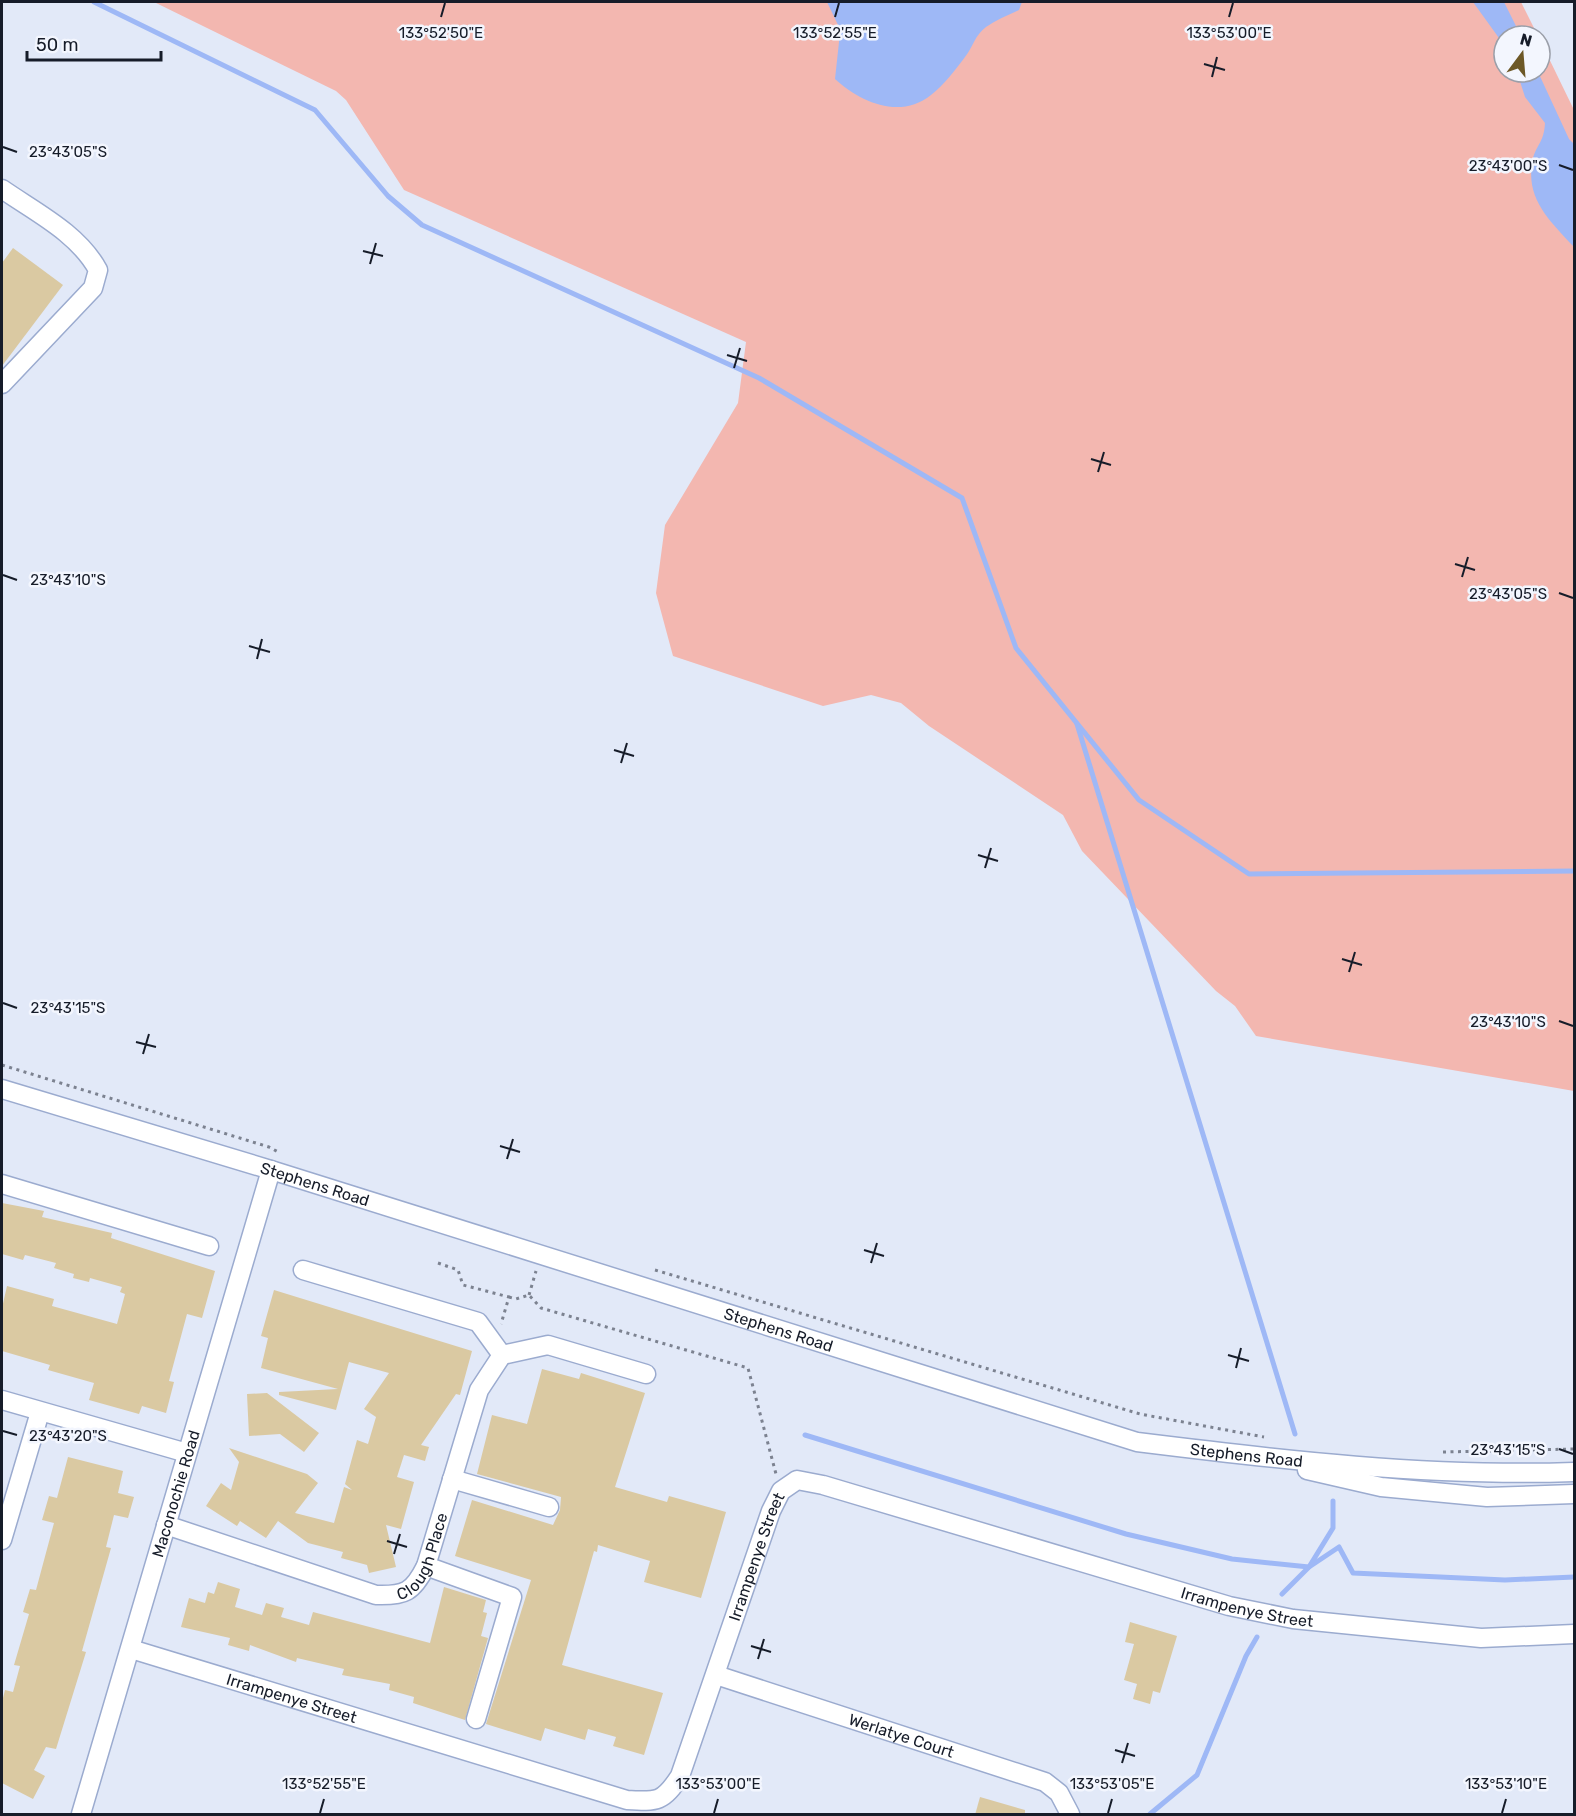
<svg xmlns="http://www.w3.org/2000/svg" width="1576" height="1816" viewBox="0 0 1576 1816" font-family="Rubik,sans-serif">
<rect width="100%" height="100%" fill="#e2e9f8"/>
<polygon fill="#f3b7b0" points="154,2 1521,2 1538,36 1504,36 1504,72 1540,72 1540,40 1574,110 1574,1091 1256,1036 1235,1006 1216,991 1082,851 1063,815 929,726 901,703 871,695 823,706 673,656 656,593 665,525 738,403 746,342 404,190 346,100 336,91"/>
<g fill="#9eb8f6">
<path d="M 827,2 L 1022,2 L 1019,10 C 1008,15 996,20 986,27 C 975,35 973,47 965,57 C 956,69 943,86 931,95 C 900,120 860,102 835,79 L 839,42 L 838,25 Z"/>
<polygon points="1473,2 1504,2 1521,36 1504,36 1504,45"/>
<path d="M 1517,72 L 1538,72 L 1569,139 L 1574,144 L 1574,247 C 1549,220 1524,198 1533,158 C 1537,144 1544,142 1545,123 L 1525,97 Z"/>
</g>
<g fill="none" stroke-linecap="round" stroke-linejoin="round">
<g stroke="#9eb8f6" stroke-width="5">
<polyline points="94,2 315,110 388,196 422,225 759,378 962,498 1016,648 1139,800 1249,874 1574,871"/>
<polyline points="1077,724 1295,1434"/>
<polyline points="805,1435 1126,1534 1232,1559 1309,1567 1339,1547 1353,1573 1505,1580 1574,1577"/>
<polyline points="1282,1594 1309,1567 1333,1528 1333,1501"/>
<polyline points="1150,1814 1197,1775 1246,1656 1257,1637"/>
</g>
</g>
<g fill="#dac9a2">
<polygon points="13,248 63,285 2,366 2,263"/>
<polygon points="2,1203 44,1211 42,1217 112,1233 111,1238 215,1271 202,1318 187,1314 169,1381 174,1382 166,1413 142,1406 139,1414 89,1400 94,1383 48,1370 50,1365 2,1351 2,1308 7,1286 54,1299 52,1306 117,1324 125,1294 120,1292 122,1287 90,1278 89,1282 73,1278 74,1274 54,1268 56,1263 25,1255 23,1260 2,1254"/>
<polygon points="274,1290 472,1351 460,1395 456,1394 421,1445 429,1447 425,1461 404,1455 397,1477 414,1482 401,1529 386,1525 396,1567 369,1573 367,1565 341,1558 343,1552 308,1543 278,1521 266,1538 240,1521 237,1526 206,1506 221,1483 231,1490 239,1462 229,1448 307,1474 318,1483 295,1513 334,1523 344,1487 352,1490 345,1484 357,1440 368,1444 376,1417 364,1409 389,1373 349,1362 336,1410 279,1395 279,1392 338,1389 261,1368 268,1338 261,1336"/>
<polygon points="542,1369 579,1379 581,1373 645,1393 615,1487 667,1502 669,1496 726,1512 701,1598 644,1582 650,1561 598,1545 597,1552 594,1551 562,1665 663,1693 644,1755 613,1746 616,1737 588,1729 585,1740 545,1728 541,1741 486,1724 531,1580 455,1556 472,1500 553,1525 560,1510 561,1497 477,1474 492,1415 527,1424"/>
<polygon points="267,1393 319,1433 304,1452 280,1434 249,1436 247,1394"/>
<polygon points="68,1457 123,1471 118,1493 134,1497 128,1518 114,1515 106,1547 111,1548 82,1651 86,1652 56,1749 46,1747 34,1770 45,1776 33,1799 2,1783 2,1702 5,1690 13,1692 20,1666 14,1665 29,1614 23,1612 30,1589 36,1590 54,1523 42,1520 49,1496 57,1498"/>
<polygon points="218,1582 240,1589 235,1607 262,1615 266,1603 284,1608 281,1617 309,1625 313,1612 430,1643 444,1587 486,1600 483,1612 487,1613 481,1636 488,1638 465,1720 413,1703 414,1697 389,1690 390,1684 342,1675 344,1669 297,1658 296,1662 250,1645 249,1651 228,1645 230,1638 181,1627 189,1598 205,1603 208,1592 214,1594"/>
<polygon points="1130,1622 1177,1636 1160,1693 1153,1691 1150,1704 1133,1699 1137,1684 1124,1680 1134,1644 1125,1642"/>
<polygon points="980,1797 1025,1810 1025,1815 975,1815"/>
</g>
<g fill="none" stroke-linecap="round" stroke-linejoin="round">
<defs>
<g id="minor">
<path d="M 2,189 C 35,212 78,233 98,270 L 93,288 L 2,384"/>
<path id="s1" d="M 2,1089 L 271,1170 L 1137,1442 C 1282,1460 1429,1477 1574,1472"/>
<polyline points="2,1184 209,1246"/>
<polyline points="303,1270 478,1322 502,1355"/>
<polyline points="502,1355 548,1345 646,1374"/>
<polyline points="2,1400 187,1453"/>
<polyline points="1307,1470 1381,1487 1487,1497 1574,1494"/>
<polyline points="452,1479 549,1507"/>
<path id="s2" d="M 166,1525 L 376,1595 C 405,1596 413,1592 426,1566 L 479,1390 L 502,1355"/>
<polyline points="2,1540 40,1412"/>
<polyline points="426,1566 512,1597 476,1719"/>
<path id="s3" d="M 131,1649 L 627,1800 C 658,1802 663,1802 680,1776 L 771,1511 L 781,1491 L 797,1480 L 823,1485 L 1229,1606 L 1293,1619 L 1481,1638 L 1574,1634"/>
<path id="s4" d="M 716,1675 L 1045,1782 L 1059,1793 L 1070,1814"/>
<path id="s5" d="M 81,1814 L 271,1170"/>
</g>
</defs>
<use href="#minor" stroke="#9babcf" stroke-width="21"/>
<g stroke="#7c8290" stroke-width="3" stroke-dasharray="3 4.5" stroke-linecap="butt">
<polyline points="2,1065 269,1147 280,1153"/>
<polyline points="438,1263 458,1270 463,1285 509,1297 501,1324"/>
<polyline points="655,1270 1140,1414 1264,1437"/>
<polyline points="529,1295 536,1271"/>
<polyline points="509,1297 516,1299 529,1295 541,1308 748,1368 776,1474"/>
<polyline points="1443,1452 1574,1449"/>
</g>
<use href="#minor" stroke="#fff" stroke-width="18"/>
</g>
<path fill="none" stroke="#161c29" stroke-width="2" d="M 441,17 L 445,3M 835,17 L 839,3M 1229,17 L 1233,3M 1204,64 L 1225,70M 1212,77 L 1217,57M 3,147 L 17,152M 1559,165 L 1573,170M 363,251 L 383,256M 370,264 L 376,243M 727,355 L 747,361M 734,368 L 740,348M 1091,459 L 1111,465M 1098,472 L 1104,452M 1455,564 L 1475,570M 3,575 L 17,580M 1462,577 L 1468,557M 1559,593 L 1573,598M 249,646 L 270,652M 257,659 L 262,639M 614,750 L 634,756M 621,763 L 627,743M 978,855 L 998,861M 985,868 L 991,848M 1342,959 L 1362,965M 1349,972 L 1355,952M 3,1003 L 17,1008M 1559,1021 L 1573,1026M 136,1042 L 156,1047M 143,1054 L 149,1034M 500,1146 L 520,1152M 507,1159 L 513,1139M 864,1250 L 884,1256M 871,1263 L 877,1243M 1228,1355 L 1249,1361M 1236,1368 L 1241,1348M 3,1431 L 17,1435M 1559,1449 L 1573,1454M 387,1541 L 407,1547M 394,1554 L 400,1534M 751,1646 L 771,1652M 758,1659 L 764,1639M 1115,1750 L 1135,1756M 1122,1763 L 1128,1743M 320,1813 L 324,1799M 714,1813 L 718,1799M 1108,1813 L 1112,1799M 1502,1813 L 1506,1799"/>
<g text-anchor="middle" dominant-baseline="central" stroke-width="5" stroke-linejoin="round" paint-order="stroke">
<g font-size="16" fill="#161c29" stroke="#f3f6fe">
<text stroke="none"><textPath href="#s1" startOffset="327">Stephens Road</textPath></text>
<text stroke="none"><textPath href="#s1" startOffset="813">Stephens Road</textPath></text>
<text stroke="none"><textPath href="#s1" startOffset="1299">Stephens Road</textPath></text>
<text stroke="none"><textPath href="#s5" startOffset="334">Maconochie Road</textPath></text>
<text stroke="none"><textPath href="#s2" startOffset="291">Clough Place</textPath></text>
<text stroke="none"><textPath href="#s3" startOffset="814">Irrampenye Street</textPath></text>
<text stroke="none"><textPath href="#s3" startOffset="1372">Irrampenye Street</textPath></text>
<text stroke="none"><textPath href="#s3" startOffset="168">Irrampenye Street</textPath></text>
<text stroke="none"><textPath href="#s4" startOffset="195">Werlatye Court</textPath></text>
</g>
</g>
<g font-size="15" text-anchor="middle" fill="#161c29" stroke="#f3f6fe" stroke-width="5" stroke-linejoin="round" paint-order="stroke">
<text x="441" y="38">133°52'50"E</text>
<text x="835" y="38">133°52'55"E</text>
<text x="1229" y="38">133°53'00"E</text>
<text x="68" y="157">23°43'05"S</text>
<text x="1508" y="171">23°43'00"S</text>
<text x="68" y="585">23°43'10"S</text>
<text x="1508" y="599">23°43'05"S</text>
<text x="68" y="1013">23°43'15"S</text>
<text x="1508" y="1027">23°43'10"S</text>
<text x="68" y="1441">23°43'20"S</text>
<text x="1508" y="1455">23°43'15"S</text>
<text x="324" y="1789">133°52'55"E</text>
<text x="718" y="1789">133°53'00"E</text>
<text x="1112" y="1789">133°53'05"E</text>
<text x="1506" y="1789">133°53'10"E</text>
</g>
<rect width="1576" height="1816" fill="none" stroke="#161c29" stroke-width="6"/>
<g transform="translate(1522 54) rotate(16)"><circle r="28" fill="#f3f6fe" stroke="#9b9fa9" stroke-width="1.5"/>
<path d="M0-4.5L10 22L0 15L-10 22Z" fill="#6d5827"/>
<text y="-9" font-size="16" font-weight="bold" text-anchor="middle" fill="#161c29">N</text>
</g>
<path d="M27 51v9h134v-9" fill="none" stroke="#161c29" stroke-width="3"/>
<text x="36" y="51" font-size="18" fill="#161c29" stroke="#f3f6fe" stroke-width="4.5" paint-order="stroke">50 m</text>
</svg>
